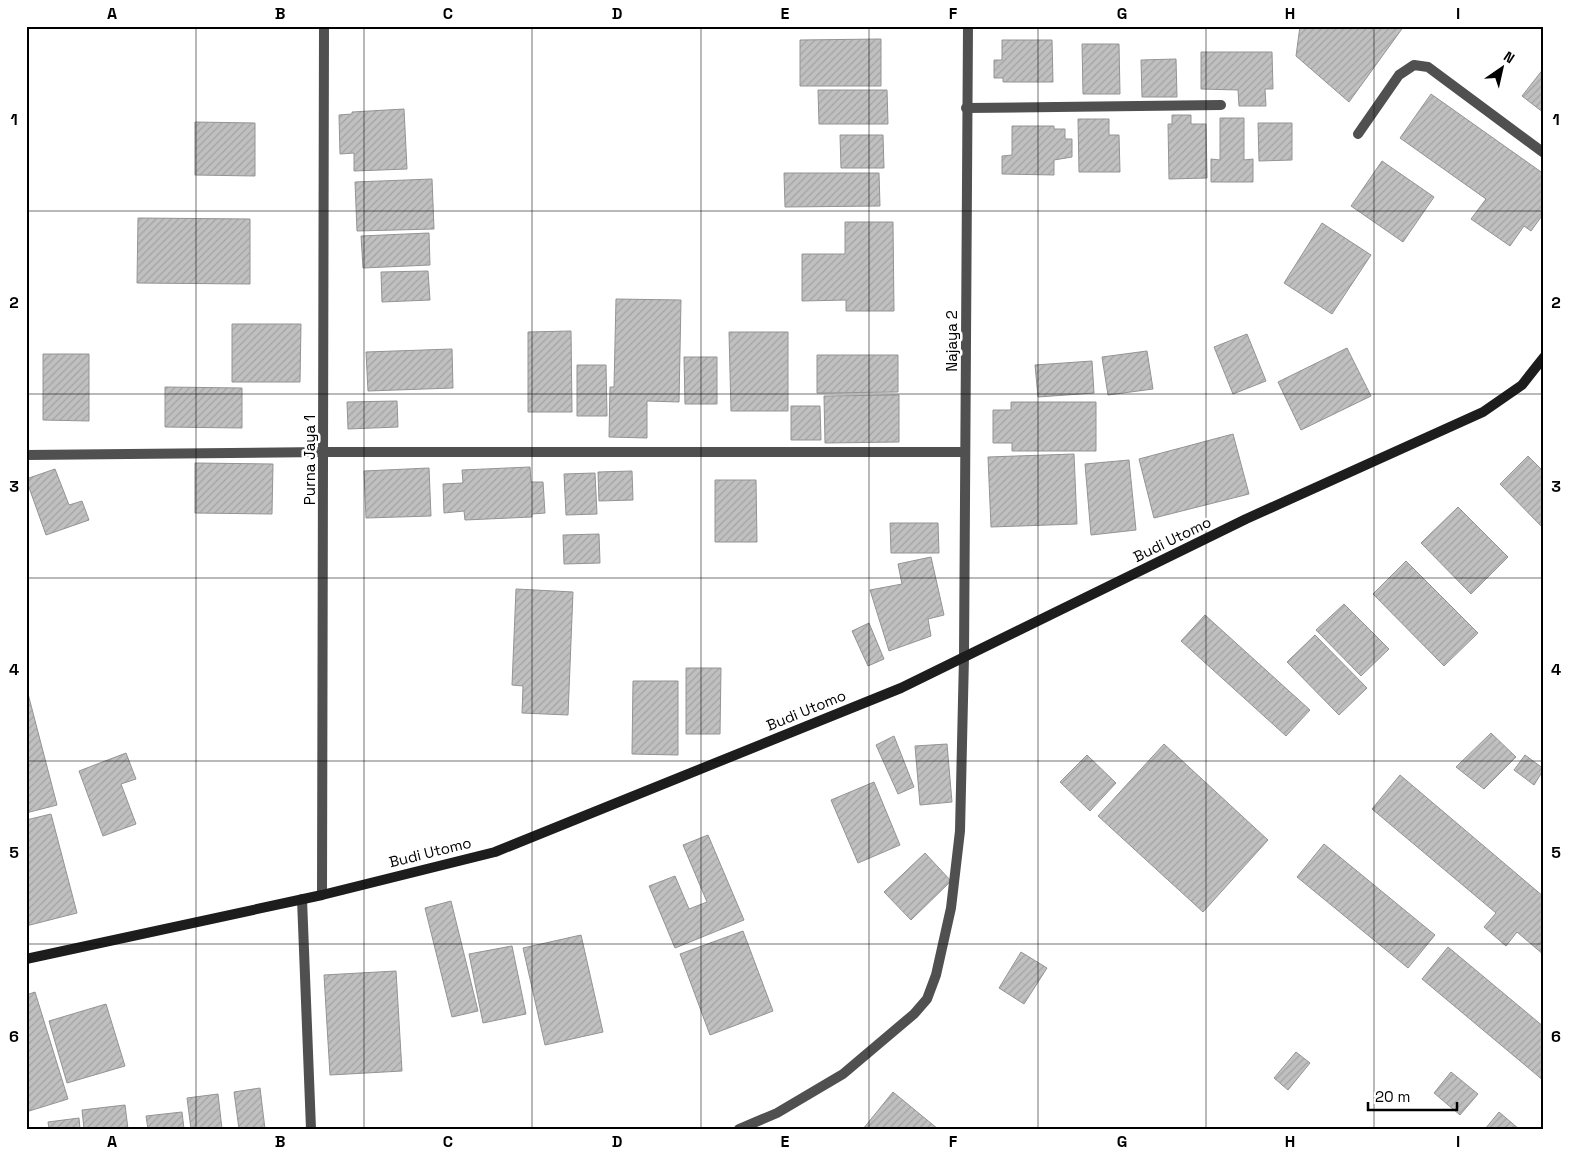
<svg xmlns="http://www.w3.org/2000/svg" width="1570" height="1155" viewBox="0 0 1570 1155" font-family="'Space Grotesk',sans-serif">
<defs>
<pattern id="building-hatch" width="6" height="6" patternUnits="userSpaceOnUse" patternTransform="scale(1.25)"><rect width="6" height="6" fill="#c0c0c0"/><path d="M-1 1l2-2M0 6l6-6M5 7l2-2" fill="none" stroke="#a3a3a3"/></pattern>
</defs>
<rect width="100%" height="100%" fill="#fff"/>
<g fill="url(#building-hatch)" stroke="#949494">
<polygon points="1300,26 1404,26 1349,102 1296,56"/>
<polygon points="881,39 881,86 800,86 800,40"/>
<polygon points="1002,40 1052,40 1053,82 1003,82 1003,78 994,78 994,60 1002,60"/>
<polygon points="1082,44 1119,44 1120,94 1083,94"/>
<polygon points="1201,52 1272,52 1273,89 1265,89 1266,106 1239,106 1238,90 1201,89"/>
<polygon points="1176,59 1177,97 1142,97 1141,60"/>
<polygon points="1544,68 1544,113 1522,96"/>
<polygon points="818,90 887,90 888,124 819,124"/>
<polygon points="1431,94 1544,174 1544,213 1531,231 1524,226 1510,246 1471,219 1486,199 1400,138"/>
<polygon points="404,109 407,169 354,171 354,153 340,154 339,115 352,114 352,112"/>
<polygon points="1172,115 1191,115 1191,124 1206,124 1207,178 1169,179 1168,124 1172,124"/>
<polygon points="1220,118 1244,118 1244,160 1253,159 1253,182 1211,182 1211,159 1220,160"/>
<polygon points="1078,119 1109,119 1109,135 1119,135 1120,172 1079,172"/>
<polygon points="195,122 255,123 255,176 195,175"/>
<polygon points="1258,123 1292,123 1292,160 1259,161"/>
<polygon points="1012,126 1054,126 1054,129 1065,129 1065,139 1072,139 1072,157 1054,160 1054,175 1002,174 1002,156 1012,155"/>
<polygon points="840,135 883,135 884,168 841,168"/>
<polygon points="1382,161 1434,197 1403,242 1351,206"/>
<polygon points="784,173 879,173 880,206 785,207"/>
<polygon points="432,179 434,229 357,231 355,182"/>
<polygon points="138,218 250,219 250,284 137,283"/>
<polygon points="845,222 893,222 894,311 846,311 846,300 802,301 802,254 845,254"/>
<polygon points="1322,223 1371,255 1332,314 1284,283"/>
<polygon points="429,233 430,265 363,268 361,236"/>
<polygon points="428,271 430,300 382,302 381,272"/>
<polygon points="616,299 681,300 679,402 647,401 647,438 609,437 610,387 614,387"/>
<polygon points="232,324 301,324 300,382 232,382"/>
<polygon points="571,331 572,412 528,412 528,332"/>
<polygon points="729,332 788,332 788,411 731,411"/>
<polygon points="1247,334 1266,381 1233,394 1214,347"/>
<polygon points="1347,348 1371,396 1301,430 1278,382"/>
<polygon points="452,349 453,388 368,391 366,352"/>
<polygon points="1147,351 1153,389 1108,395 1102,357"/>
<polygon points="43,354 89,354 89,421 43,420"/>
<polygon points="817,355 898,355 898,392 817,393"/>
<polygon points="684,357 717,357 717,404 685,404"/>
<polygon points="1092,361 1094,393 1038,397 1035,365"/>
<polygon points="577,365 606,365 607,416 577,416"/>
<polygon points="165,387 242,388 242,428 165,427"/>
<polygon points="899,395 899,442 825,443 824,396"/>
<polygon points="397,401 398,427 348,429 347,402"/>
<polygon points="1011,402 1096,402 1096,451 1012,451 1012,443 993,443 993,410 1011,410"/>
<polygon points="791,406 820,406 821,440 791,440"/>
<polygon points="1233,434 1249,494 1154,518 1139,459"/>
<polygon points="1074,454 1077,524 991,527 988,457"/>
<polygon points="1528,456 1544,472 1544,529 1500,484"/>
<polygon points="1129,460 1136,530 1091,535 1085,464"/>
<polygon points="195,463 273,464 272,514 195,513"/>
<polygon points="530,467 531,482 543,482 545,513 532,514 532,517 465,520 464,511 444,513 443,484 463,483 462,470"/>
<polygon points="429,468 431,516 366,518 364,471"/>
<polygon points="55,469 69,505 82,501 89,520 46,535 26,479"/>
<polygon points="632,471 633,500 599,501 598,472"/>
<polygon points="595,473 597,514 566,515 564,474"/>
<polygon points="715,480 756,480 757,542 715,542"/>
<polygon points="1458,507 1508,557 1471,594 1421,543"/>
<polygon points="890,523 938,523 939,553 891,553"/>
<polygon points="599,534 600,563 564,564 563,535"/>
<polygon points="931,557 944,615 928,619 931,636 889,651 870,590 902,584 898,564"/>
<polygon points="1406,561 1478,633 1444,666 1373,594"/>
<polygon points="516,589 573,592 568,715 522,713 523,686 512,685"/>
<polygon points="1344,604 1389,649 1361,676 1316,630"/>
<polygon points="1205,615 1310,710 1286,736 1181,641"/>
<polygon points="869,623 884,659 868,666 852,631"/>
<polygon points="1315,635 1367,688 1339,715 1287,662"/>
<polygon points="686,668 721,668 720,734 686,734"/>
<polygon points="633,681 678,681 678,755 632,754"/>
<polygon points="26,686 57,805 26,813"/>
<polygon points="1491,733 1516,757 1484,789 1456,767"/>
<polygon points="894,736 914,787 898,794 876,745"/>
<polygon points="947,744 952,802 920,805 915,746"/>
<polygon points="1164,744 1268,840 1203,912 1098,816"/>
<polygon points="126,753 136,779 121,784 136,824 103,836 79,771"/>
<polygon points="1087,755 1116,783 1090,811 1060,782"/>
<polygon points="1525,755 1544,769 1534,785 1514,770"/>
<polygon points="1400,775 1544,897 1544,955 1517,932 1506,946 1484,927 1496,913 1372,809"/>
<polygon points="874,782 900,845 858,863 831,800"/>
<polygon points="51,814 77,913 26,926 26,820"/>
<polygon points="708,835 744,920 675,948 649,886 675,876 689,909 707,902 683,845"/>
<polygon points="1324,844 1435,935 1408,968 1297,877"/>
<polygon points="925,853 951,881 911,920 884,892"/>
<polygon points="451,901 478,1011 452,1017 425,908"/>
<polygon points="743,931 773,1011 710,1035 680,954"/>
<polygon points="581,935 603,1032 545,1045 523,948"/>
<polygon points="512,946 526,1014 483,1023 469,954"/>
<polygon points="1448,947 1544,1027 1544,1081 1422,979"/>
<polygon points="1021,952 1047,968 1024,1004 999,988"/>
<polygon points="396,971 402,1071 330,1075 324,975"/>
<polygon points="35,992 68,1099 26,1112 26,995"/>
<polygon points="106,1004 125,1066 67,1083 49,1021"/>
<polygon points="1296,1052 1310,1063 1288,1090 1274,1078"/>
<polygon points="1451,1072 1478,1094 1460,1115 1434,1093"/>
<polygon points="260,1088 265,1129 239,1129 234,1092"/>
<polygon points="893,1092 938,1129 863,1129"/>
<polygon points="218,1094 222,1129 191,1129 187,1098"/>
<polygon points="125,1105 128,1129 84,1129 82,1110"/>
<polygon points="182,1112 184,1129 148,1129 146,1116"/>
<polygon points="1499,1112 1519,1129 1485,1129"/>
<polygon points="79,1118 80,1129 49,1129 48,1122"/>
</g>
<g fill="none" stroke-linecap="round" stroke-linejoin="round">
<polyline stroke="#505050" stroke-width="10" points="1358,134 1399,75 1414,65 1428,67 1544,153"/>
<g stroke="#505050" stroke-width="10">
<polyline points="966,108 1221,105"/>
<polyline points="26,455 324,452 965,452"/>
<polyline points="322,895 324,26"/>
<polyline points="302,899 311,1129"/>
<polyline points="739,1129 777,1113 843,1074 914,1014 927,999 936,975 951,908 960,831 964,657 968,26"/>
</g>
<polyline stroke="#1d1d1d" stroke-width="10" points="26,959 322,895 495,852 901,688 1246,519 1483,412 1522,385 1544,357"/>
</g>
<path fill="none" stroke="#000" stroke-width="1" stroke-opacity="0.55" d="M 196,26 L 196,1129M 364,26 L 364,1129M 532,26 L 532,1129M 701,26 L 701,1129M 869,26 L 869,1129M 1038,26 L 1038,1129M 1206,26 L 1206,1129M 1374,26 L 1374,1129M 26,211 L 1544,211M 26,394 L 1544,394M 26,578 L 1544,578M 26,761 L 1544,761M 26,944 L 1544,944"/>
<g text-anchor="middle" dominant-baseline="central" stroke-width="5" stroke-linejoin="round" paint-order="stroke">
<g font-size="15" fill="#000" stroke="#fff">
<text transform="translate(951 341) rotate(-90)">Najaya 2</text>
<text transform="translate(309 460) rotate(-90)">Purna Jaya 1</text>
<text transform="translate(1172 539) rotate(-26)">Budi Utomo</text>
<text transform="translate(806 710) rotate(-22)">Budi Utomo</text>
<text transform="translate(430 852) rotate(-14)">Budi Utomo</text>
</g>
</g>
<rect width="1570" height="1155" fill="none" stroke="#ffffff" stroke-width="55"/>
<g transform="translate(1502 68) rotate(34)" stroke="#ffffff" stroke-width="4" paint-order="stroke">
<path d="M0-4L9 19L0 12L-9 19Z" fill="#000000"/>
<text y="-8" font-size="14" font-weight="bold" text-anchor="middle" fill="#000000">N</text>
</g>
<path d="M1368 1102v8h89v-8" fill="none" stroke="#000000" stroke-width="2.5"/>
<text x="1375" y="1102" font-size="15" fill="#000000" stroke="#ffffff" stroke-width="4" paint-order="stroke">20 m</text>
<rect x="28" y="28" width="1514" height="1100" fill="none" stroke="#000" stroke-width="2"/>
<g font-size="16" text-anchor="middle" font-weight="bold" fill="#000">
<text x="112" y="19">A</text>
<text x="280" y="19">B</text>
<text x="448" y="19">C</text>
<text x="617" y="19">D</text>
<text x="785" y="19">E</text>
<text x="953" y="19">F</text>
<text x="1122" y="19">G</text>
<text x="1290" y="19">H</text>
<text x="1458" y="19">I</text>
<text x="14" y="125">1</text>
<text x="1556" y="125">1</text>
<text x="14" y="308">2</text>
<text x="1556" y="308">2</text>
<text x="14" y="492">3</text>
<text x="1556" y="492">3</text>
<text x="14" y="675">4</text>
<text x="1556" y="675">4</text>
<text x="14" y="858">5</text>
<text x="1556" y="858">5</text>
<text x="14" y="1042">6</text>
<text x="1556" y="1042">6</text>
<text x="112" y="1147">A</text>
<text x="280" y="1147">B</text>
<text x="448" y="1147">C</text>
<text x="617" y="1147">D</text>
<text x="785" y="1147">E</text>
<text x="953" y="1147">F</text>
<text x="1122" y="1147">G</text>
<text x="1290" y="1147">H</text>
<text x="1458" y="1147">I</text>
</g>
</svg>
